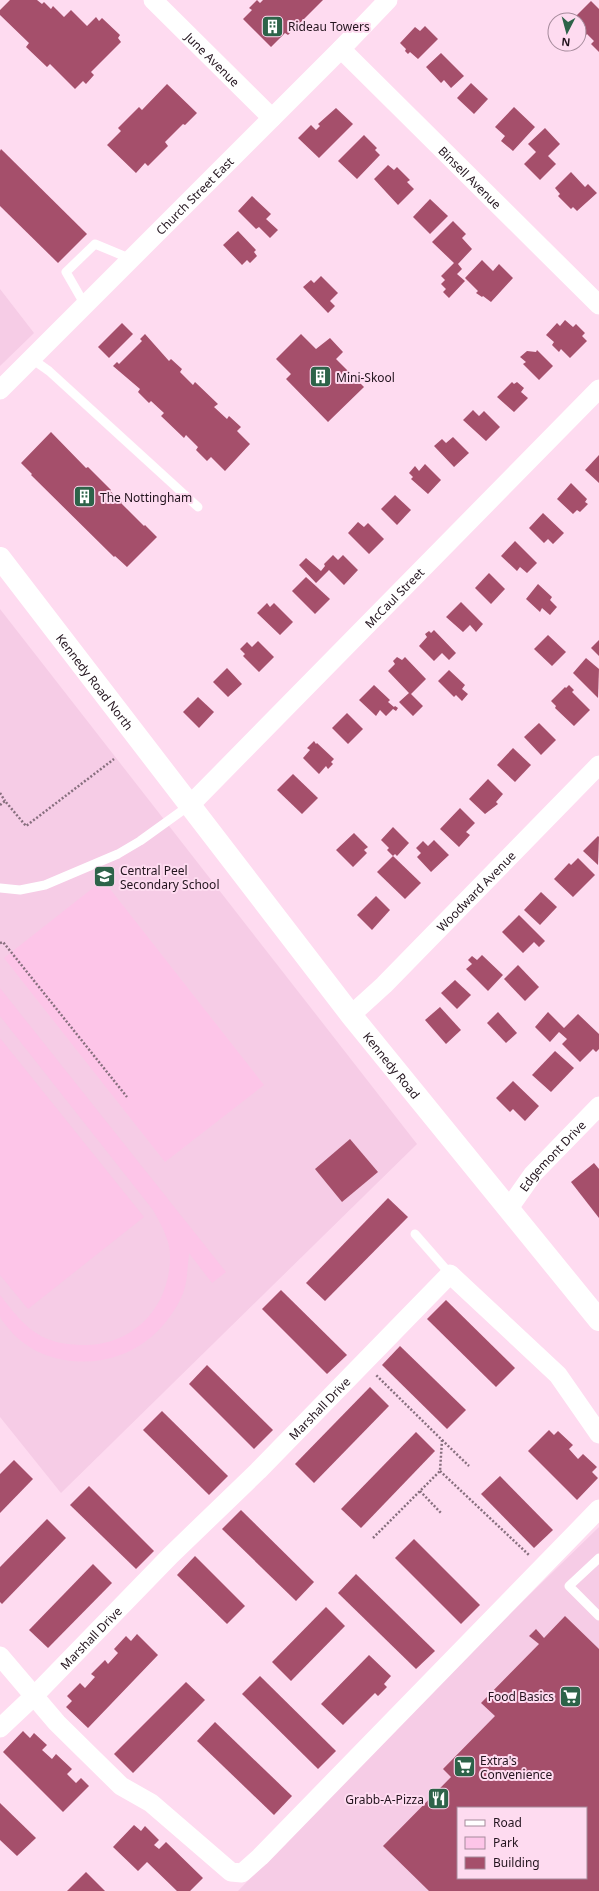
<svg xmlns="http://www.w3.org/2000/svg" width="599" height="1891" viewBox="0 0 599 1891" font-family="'Noto Sans',sans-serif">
<rect width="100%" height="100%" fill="#fedbf0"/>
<g fill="#f6cce6" fill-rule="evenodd">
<polygon points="0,289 34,333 0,366"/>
<polygon points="0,609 417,1144 61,1493 0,1417"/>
<path d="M 599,1527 L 599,1891 L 238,1891 L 482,1641 ZM 458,1808 L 586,1808 L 586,1878 L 458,1878 Z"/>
</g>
<g fill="#fdc5e8">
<polygon points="103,880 264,1085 165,1162 4,958"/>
<path d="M 0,988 L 226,1272 L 212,1283 L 189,1253 C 187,1268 188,1284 181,1298 C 169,1323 147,1346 120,1355 C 83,1369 35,1361 9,1329 C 6,1325 1,1320 0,1316 C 0,1310 0,1302 0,1295 C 12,1310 24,1327 41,1336 C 54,1343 70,1345 85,1345 C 135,1345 171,1305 170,1255 C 170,1239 160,1223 153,1210 L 0,1016 Z"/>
<polygon points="0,1038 144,1217 28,1309 0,1275"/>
</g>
<g fill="#a54f6b" fill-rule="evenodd">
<polygon points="10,0 37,0 42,4 44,2 51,9 53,6 64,17 71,10 87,26 96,17 99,21 102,18 120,35 118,38 121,42 91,72 94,75 86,84 83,81 75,89 50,64 47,67 26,47 29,43 0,15 0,10"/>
<polygon points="257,0 260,3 263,0 323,0 288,35 285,33 271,47 243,19 252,10 249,8"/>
<polygon points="591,1 599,9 599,52 591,44 594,41 587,34 579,42 579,20 572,20"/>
<polygon points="425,26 438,39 418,59 410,52 408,54 405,51 406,49 400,43 415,27 420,31"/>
<polygon points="441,53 464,76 451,88 444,80 441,83 426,67"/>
<polygon points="471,83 488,99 474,114 457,98"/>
<polygon points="167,84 197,113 185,125 183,124 165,142 168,146 148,166 145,163 136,173 107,145 121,131 118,128 139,107 142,110"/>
<polygon points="514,107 535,127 513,151 501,141 505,136 495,127"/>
<polygon points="336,108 353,124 319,158 298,138 311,125 316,130 320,126 318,124"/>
<polygon points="545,128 560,144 548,156 556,164 540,180 524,164 536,152 528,144"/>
<polygon points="364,135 377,148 375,150 380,155 357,179 338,161"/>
<polygon points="1,149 87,234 58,263 0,206 0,151"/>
<polygon points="388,165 394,170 397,167 410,180 407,182 414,189 398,205 374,179"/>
<polygon points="571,172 585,187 588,184 597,193 577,211 573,207 571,209 558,196 560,194 555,188"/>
<polygon points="252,196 271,214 266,219 278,230 270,238 259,227 256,229 238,211"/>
<polygon points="430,199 448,216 430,234 413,217"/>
<polygon points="453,221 466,234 462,238 472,249 458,264 462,269 457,274 465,281 449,298 443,292 446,289 441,284 445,280 441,276 454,263 432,242"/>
<polygon points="238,231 256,250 254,252 257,256 250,263 247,260 242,265 223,245"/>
<polygon points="482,260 493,271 499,264 513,278 491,302 483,296 482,297 476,293 478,291 465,278"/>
<polygon points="321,276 338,293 330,301 335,306 328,313 303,287 311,280 314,283"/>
<polygon points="565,320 573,327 576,324 585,333 582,336 587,341 570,358 561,349 559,352 552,345 554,342 546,335 557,323 560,326"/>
<polygon points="122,323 133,334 109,358 98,347"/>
<polygon points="145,334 169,361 171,359 182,369 180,372 193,385 195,382 218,404 214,407 227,419 229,416 241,427 237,431 250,444 225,471 211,457 207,461 196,450 198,447 186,435 184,438 161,416 164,413 151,401 149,403 138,392 140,389 113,366 117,362 119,364 142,341 140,339"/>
<polygon points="301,334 316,349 330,338 343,352 336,359 364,387 328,422 286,379 291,374 276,359"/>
<polygon points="537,350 553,366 539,380 523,364 526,362 520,357 527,351 536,352"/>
<polygon points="512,382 514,384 517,382 524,388 521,392 528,398 514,412 497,397"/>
<polygon points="473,410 479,416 484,411 500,427 486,441 463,420"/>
<polygon points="51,432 86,468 88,467 111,490 110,491 122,502 121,503 144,526 145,525 157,537 127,567 115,556 114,557 31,475 32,474 21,463"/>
<polygon points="453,437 469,453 454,467 434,446 442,439 446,443"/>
<polygon points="599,455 599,483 585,470"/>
<polygon points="425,464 441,480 428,494 411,479 413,477 409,473 415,466 419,471"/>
<polygon points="571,483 587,499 585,502 588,504 580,512 577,510 573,514 557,499"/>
<polygon points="395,495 411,510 397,525 381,509"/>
<polygon points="543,513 564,533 553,544 548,539 544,543 529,528"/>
<polygon points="358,522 364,527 368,523 384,539 369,554 348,533"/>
<polygon points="515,541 537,563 527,573 520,567 517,571 501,556"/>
<polygon points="333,555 338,560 343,555 358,570 344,585 329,570 316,583 299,565 306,558 321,571 325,566 324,564"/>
<polygon points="489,573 505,589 491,604 475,588"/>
<polygon points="306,577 330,599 315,614 292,591"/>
<polygon points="538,584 552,597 550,600 557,607 550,615 542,608 540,612 526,599"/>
<polygon points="461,602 483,624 476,632 470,625 463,632 446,617"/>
<polygon points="267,603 270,607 274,603 293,622 280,635 257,613"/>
<polygon points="434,630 456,653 449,660 442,653 434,661 419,646 427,637 425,634 429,631 431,633"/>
<polygon points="548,635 566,652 552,666 534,649"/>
<polygon points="599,640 599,656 591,648"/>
<polygon points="258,641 274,657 259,672 243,656 245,654 240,649 247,642 252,647"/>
<polygon points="397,657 402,660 405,657 426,679 411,694 423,706 413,716 399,702 409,693 388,671 395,664 393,661"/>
<polygon points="586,658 599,669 598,698 573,673"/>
<polygon points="227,668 242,684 228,697 213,682"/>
<polygon points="449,670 465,685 462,689 468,694 462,701 456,695 454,697 438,681"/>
<polygon points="374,685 390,700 388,702 394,707 395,706 398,708 396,711 393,709 386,716 380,710 376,716 359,700"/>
<polygon points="569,685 574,690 572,692 590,710 574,726 555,708 556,706 551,701 565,687 566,688"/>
<polygon points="198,697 214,712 199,728 183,712"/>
<polygon points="347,713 363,729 348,744 332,728"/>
<polygon points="539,723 556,740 541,755 524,737"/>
<polygon points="314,741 316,744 317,743 334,759 331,762 333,764 328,769 326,766 319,774 303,758 310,750 307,748"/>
<polygon points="513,748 531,765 515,782 497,765"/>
<polygon points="293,774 318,798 302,814 277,790"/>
<polygon points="488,779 503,794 496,802 498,804 485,814 469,799"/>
<polygon points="460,808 475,823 466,832 470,835 459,847 440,829"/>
<polygon points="393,827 409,843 397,856 395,854 393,856 387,850 389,848 381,840"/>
<polygon points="354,833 368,847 364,850 367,853 353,867 336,850"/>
<polygon points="598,836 599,837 598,865 583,851"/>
<polygon points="434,840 449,855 431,872 417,857 421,853 416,848 423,841 428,846"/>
<polygon points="393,856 421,883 405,899 377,872"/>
<polygon points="578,858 595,875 573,897 554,879 569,863 571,865"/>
<polygon points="541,892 557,907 540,925 524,910"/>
<polygon points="376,896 390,910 372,930 357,915"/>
<polygon points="519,915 545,941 539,947 534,942 523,953 502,932"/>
<polygon points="482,955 503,975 488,991 466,969 472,964 468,960 472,956 477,960"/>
<polygon points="518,965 539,987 525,1001 504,979"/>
<polygon points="455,980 471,995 457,1009 441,993"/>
<polygon points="440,1007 461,1030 446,1044 425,1020"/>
<polygon points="498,1012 517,1033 506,1043 487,1023"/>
<polygon points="548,1012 564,1028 578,1014 599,1034 599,1049 596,1052 593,1049 580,1062 562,1044 567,1039 559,1032 550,1042 535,1027"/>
<polygon points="555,1051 574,1068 551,1092 532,1075"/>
<polygon points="513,1081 539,1106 525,1121 513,1109 510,1112 496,1098"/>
<polygon points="350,1139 378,1172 342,1202 315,1169"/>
<polygon points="594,1163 599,1169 599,1218 571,1182"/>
<polygon points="388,1198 408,1217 325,1301 306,1283"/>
<polygon points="281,1290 347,1355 327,1374 262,1309"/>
<polygon points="446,1300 515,1368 496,1387 427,1319"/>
<polygon points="400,1346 466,1410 447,1429 382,1365"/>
<polygon points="207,1365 273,1430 254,1449 189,1384"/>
<polygon points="370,1387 389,1406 314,1483 295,1464"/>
<polygon points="162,1411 228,1476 209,1495 143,1430"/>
<polygon points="549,1430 554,1435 558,1431 573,1445 569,1449 578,1459 583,1454 597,1467 592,1472 598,1478 577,1500 528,1451"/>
<polygon points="416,1432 435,1451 361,1528 341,1509"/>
<polygon points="14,1460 33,1479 0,1513 0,1474"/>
<polygon points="500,1476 553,1530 534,1548 481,1494"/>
<polygon points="89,1486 154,1551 136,1569 70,1505"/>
<polygon points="241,1510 314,1582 296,1601 222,1529"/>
<polygon points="47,1519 66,1538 2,1604 0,1602 0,1567"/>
<polygon points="414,1539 480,1605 461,1624 395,1558"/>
<polygon points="195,1556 245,1606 227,1624 177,1575"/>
<polygon points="93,1564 112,1583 48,1648 29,1630"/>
<polygon points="356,1574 435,1651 416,1669 338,1593"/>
<polygon points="326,1607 345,1626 291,1681 272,1662"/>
<path d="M 565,1616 L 599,1649 L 599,1891 L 429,1891 L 383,1846 L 451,1777 L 443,1769 L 495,1716 L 481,1703 L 539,1644 L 529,1636 L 536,1629 L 544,1638 ZM 458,1808 L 586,1808 L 586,1878 L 458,1878 Z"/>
<polygon points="137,1634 158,1655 88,1728 66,1707 72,1701 67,1696 80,1683 85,1688 95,1677 91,1674 105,1660 108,1664 118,1653 114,1649 126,1636 131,1641"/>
<polygon points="369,1655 391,1676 384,1684 387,1687 378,1696 375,1693 343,1725 321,1704"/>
<polygon points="260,1676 336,1751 318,1769 242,1694"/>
<polygon points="186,1682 205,1700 133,1773 114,1754"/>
<polygon points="215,1722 292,1796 274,1815 197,1741"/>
<polygon points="23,1731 30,1738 34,1733 47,1745 42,1750 52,1759 56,1754 72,1769 67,1774 76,1783 81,1778 89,1786 63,1812 3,1752"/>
<polygon points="0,1803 36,1838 17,1856 0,1840"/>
<polygon points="134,1825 141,1831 145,1826 159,1840 154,1845 159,1849 166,1842 203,1878 190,1891 177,1891 147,1862 138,1871 113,1847"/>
<polygon points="86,1872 105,1891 67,1891"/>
</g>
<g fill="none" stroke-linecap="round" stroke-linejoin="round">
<g stroke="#876f7e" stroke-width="2.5" stroke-dasharray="2 2" stroke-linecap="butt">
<polyline points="0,793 5,801"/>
<polyline points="0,805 5,801 26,826 114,759"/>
<polyline points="0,943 3,942 127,1097"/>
<polyline points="442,1440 469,1466"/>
<polyline points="440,1471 529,1555"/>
<polyline points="420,1491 441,1513"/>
<polyline points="373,1538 440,1471 442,1440 376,1375"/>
</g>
<g stroke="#fff" stroke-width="9">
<polyline points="85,305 66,272 95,244 131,259"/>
<polyline points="32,359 49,371 198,507"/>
<polyline points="0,888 20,890 45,885 118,854 140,841 190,805"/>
<polyline points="415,1234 450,1274"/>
<polyline points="599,1558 569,1586 599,1616"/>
</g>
<g stroke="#fff" stroke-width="19">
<path id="s1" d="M 153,0 L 272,118"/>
<path id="s2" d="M 341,49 L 599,305"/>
<path id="s3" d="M 0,390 L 341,49 L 388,0"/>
<path id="s4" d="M 190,805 L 599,389"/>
<path id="s5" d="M 351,1015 L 384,985 L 599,765"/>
<path id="s6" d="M 509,1208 L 533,1174 L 599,1106"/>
<polyline points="0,1656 57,1723 121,1786 151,1803 231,1872 242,1873 260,1857 599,1509"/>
<path id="s7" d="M 0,1728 L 34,1696 L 171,1555 L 258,1471 L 450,1274 L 558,1375 L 599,1434"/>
</g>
<path stroke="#fff" stroke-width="22" id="s8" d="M 0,558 L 351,1015 L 599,1320"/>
</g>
<defs>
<symbol id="building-square" viewBox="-11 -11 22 22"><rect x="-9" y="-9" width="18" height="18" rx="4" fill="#2d6349" stroke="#fedbf0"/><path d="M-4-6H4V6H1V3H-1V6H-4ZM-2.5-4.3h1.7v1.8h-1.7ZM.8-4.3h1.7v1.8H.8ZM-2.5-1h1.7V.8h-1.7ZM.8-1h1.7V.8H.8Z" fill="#fff"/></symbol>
<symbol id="school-square" viewBox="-11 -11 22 22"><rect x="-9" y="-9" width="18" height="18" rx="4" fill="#2d6349" stroke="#fedbf0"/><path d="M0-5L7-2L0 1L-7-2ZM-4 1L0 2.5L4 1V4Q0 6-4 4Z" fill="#fff"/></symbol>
<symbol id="supermarket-square" viewBox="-11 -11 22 22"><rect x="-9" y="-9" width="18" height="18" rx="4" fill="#2d6349" stroke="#fedbf0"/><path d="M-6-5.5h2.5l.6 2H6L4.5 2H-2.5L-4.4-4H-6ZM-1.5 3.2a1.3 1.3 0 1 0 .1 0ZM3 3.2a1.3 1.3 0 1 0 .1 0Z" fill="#fff"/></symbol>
<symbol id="restaurant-square" viewBox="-11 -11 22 22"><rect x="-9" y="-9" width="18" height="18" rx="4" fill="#2d6349" stroke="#fedbf0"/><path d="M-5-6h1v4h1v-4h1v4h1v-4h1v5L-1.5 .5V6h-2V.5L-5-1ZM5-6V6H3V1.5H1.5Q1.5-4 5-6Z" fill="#fff"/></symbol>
</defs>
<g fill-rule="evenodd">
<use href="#building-square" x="260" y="14" width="25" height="25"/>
<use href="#building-square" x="308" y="364" width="25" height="25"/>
<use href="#building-square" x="72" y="484" width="25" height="25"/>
<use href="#school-square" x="92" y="864" width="25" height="25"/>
<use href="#supermarket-square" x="558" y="1684" width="25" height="25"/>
<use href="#supermarket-square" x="452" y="1754" width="25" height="25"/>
<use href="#restaurant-square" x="426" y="1786" width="25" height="25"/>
</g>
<g text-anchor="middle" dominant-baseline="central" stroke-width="4" stroke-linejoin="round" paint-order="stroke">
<g font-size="12" fill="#23141e" stroke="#fedbf0" text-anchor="start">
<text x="288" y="26">Rideau Towers</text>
<text x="336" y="377">Mini-Skool</text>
<text x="100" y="497">The Nottingham</text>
<text x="120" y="870">Central Peel<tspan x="120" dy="14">Secondary School</tspan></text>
<text x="554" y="1696" text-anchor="end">Food Basics</text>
<text x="480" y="1760">Extra's<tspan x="480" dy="14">Convenience</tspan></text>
<text x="424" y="1799" text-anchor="end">Grabb-A-Pizza</text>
</g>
<g font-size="12" fill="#23141e" stroke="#fedbf0">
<text stroke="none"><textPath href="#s1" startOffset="84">June Avenue</textPath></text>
<text stroke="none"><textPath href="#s2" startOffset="182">Binsell Avenue</textPath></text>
<text stroke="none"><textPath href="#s3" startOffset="275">Church Street East</textPath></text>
<text stroke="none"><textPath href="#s4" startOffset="291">McCaul Street</textPath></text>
<text stroke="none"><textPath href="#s8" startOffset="156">Kennedy Road North</textPath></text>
<text stroke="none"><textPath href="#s5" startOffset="176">Woodward Avenue</textPath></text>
<text stroke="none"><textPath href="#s8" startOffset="641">Kennedy Road</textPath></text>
<text stroke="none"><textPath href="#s6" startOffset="68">Edgemont Drive</textPath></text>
<text stroke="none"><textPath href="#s7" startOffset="452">Marshall Drive</textPath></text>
<text stroke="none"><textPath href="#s7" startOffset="128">Marshall Drive</textPath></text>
</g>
</g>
<rect x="457" y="1807" width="130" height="72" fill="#fedbf0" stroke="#a68b9c"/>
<rect x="465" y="1820" width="20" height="6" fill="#ffffff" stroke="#a68b9c"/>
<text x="493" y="1827" font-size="12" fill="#23141e">Road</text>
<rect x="465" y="1837" width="20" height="12" fill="#fdc5e8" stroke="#a68b9c"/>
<text x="493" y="1847" font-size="12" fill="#23141e">Park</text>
<rect x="465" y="1857" width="20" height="12" fill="#a54f6b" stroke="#a68b9c"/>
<text x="493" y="1867" font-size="12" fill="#23141e">Building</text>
<g transform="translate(567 32) rotate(186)"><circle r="19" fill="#fedbf0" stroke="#a68b9c"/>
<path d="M0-3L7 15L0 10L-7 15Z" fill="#2d6349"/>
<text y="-6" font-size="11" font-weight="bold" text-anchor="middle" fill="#23141e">N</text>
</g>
</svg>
